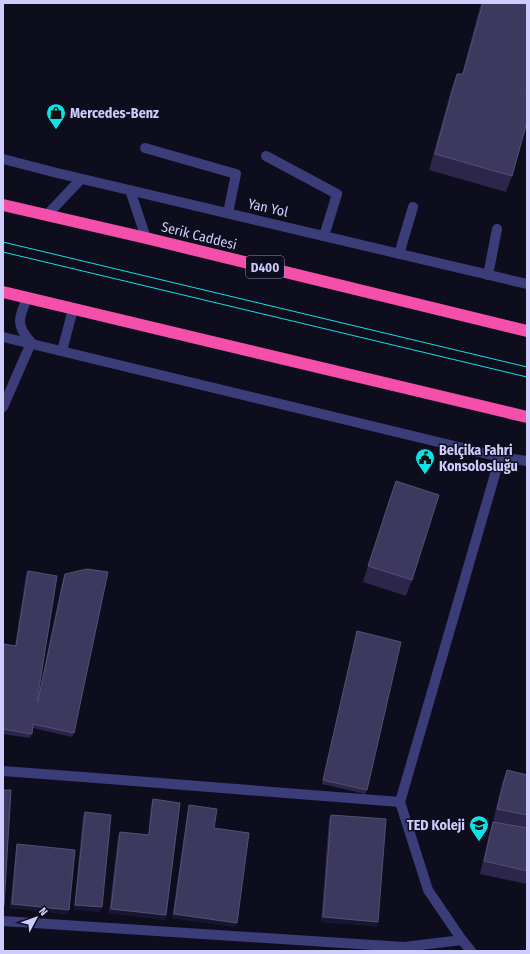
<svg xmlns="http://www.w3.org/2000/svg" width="530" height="954" viewBox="0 0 530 954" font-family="'Fira Sans Condensed',sans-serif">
<rect width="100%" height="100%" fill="#0e0d1d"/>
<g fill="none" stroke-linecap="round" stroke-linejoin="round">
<g stroke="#3b3d79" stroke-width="10">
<polyline points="145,148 236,174 228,213"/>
<polyline points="266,156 337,194 324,236"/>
<polyline points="3,159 57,173 527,284"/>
<polyline points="130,190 146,238"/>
<polyline points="47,215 81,179"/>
<polyline points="399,254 413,207"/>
<polyline points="488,275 497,229"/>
<polyline points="3,337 500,457 527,461"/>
<polyline points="62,351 73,309"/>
<path d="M 3,407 L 31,343 L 31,342 C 15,326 19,317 27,298"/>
<polyline points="3,771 96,778 400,802"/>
<polyline points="3,921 404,947 462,940"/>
<polyline points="471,951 462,940 428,890 400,802 500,457"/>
</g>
<g stroke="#f44fab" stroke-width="12">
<polyline points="3,205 146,238 527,331"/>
<polyline points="3,292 527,417"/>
</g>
<g stroke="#0fe1e5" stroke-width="1">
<polyline points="3,242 527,367"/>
<polyline points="3,252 527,377"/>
</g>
</g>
<g fill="#2b264a">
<polygon points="481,3 527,3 526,93 512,176 506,192 429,170 451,90 457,74 462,74"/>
<polygon points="396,481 412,580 406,596 363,582 390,497"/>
<polygon points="28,571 37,701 63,578 65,574 74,733 72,737 33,728 30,738 3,734 3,646 4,644 15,646 26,575"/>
<polygon points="357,631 367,790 365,794 322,784 356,636"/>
<polygon points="507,770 527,775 527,884 480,874 489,835 493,822 522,827 493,822 502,783"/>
<polygon points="153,799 166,915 165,920 109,913 118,836 120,832 148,835 151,804"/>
<polygon points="189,805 214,828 237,923 235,927 172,918 188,809"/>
<polygon points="85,812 100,912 74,909 83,816"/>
<polygon points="331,815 377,926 321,922 329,819"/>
<polygon points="17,844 67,914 10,908 16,848"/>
</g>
<g fill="#181530">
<polygon points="12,904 69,910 67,914 10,908"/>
<polygon points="75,905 102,907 100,912 74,909"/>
<polygon points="111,909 166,915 165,920 109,913"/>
<polygon points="174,914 237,923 235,927 172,918"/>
<polygon points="323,917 378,922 377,926 321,922"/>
</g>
<g fill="#3d385d" stroke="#544f76">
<polygon points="483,3 527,3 527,87 526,93 527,93 527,122 512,176 435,154 457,74 463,74"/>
<polygon points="396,481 439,495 412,580 368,566"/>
<polygon points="87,569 108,572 74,733 33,724 32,734 3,729 3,650 4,644 16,646 28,571 57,576 37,701 38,701 65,574"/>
<polygon points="357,631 401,642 367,790 323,780"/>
<polygon points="507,770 527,775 527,815 497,809"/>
<polygon points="3,790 11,790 4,906 3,906"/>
<polygon points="153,799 180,803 166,915 111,909 120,832 149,835"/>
<polygon points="189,805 217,809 214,828 249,833 237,923 174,914"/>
<polygon points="85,812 111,815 102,907 75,905"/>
<polygon points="331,815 386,819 378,922 323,917"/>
<polygon points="493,822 527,828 527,871 484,861"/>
<polygon points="17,844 75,850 69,910 12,904"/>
</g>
<defs>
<symbol id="shop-pin" viewBox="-11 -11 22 30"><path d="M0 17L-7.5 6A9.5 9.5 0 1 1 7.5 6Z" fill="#0fe1e5" stroke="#0e0d1d"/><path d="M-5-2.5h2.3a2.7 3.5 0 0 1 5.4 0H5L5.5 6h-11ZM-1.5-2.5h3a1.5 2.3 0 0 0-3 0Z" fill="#111"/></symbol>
<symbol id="civic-pin" viewBox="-11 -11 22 30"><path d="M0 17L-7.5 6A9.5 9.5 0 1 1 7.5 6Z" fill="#0fe1e5" stroke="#0e0d1d"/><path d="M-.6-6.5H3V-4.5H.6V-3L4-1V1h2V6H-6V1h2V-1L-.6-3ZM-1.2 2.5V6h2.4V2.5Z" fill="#111"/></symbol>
<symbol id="school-pin" viewBox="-11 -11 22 30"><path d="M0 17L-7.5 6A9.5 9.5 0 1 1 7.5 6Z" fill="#0fe1e5" stroke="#0e0d1d"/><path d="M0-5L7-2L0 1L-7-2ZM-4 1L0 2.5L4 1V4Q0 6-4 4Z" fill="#111"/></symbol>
</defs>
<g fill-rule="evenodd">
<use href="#shop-pin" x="45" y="102" width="22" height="30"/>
<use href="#civic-pin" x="414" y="447" width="22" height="30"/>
<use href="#school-pin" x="468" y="814" width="22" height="30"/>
</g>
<g text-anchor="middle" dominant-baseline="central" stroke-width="3" stroke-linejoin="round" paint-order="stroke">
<rect fill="#0e0d1d" stroke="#9493b9" stroke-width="1" x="246" y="256" width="38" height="22" rx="3"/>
<g font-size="13" font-weight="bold" fill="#ceccfc">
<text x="265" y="267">D400</text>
</g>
<g font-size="14" font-weight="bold" fill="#ceccfc" stroke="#0e0d1d" text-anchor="start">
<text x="70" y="113">Mercedes-Benz</text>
<text x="439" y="450">Belçika Fahri<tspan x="439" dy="16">Konsolosluğu</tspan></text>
<text x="465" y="825" text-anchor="end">TED Koleji</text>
</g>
<g font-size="14" fill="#ceccfc" stroke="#0e0d1d">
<text transform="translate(268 208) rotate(13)">Yan Yol</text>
<text transform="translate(199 236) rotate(14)">Serik Caddesi</text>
</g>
</g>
<rect width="530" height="954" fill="none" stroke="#ceccfc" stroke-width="8"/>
<g transform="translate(36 918) rotate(49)" stroke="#0e0d1d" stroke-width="3" paint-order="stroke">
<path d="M0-3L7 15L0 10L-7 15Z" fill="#ceccfc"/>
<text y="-6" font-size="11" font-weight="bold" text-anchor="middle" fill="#ceccfc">N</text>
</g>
</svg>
